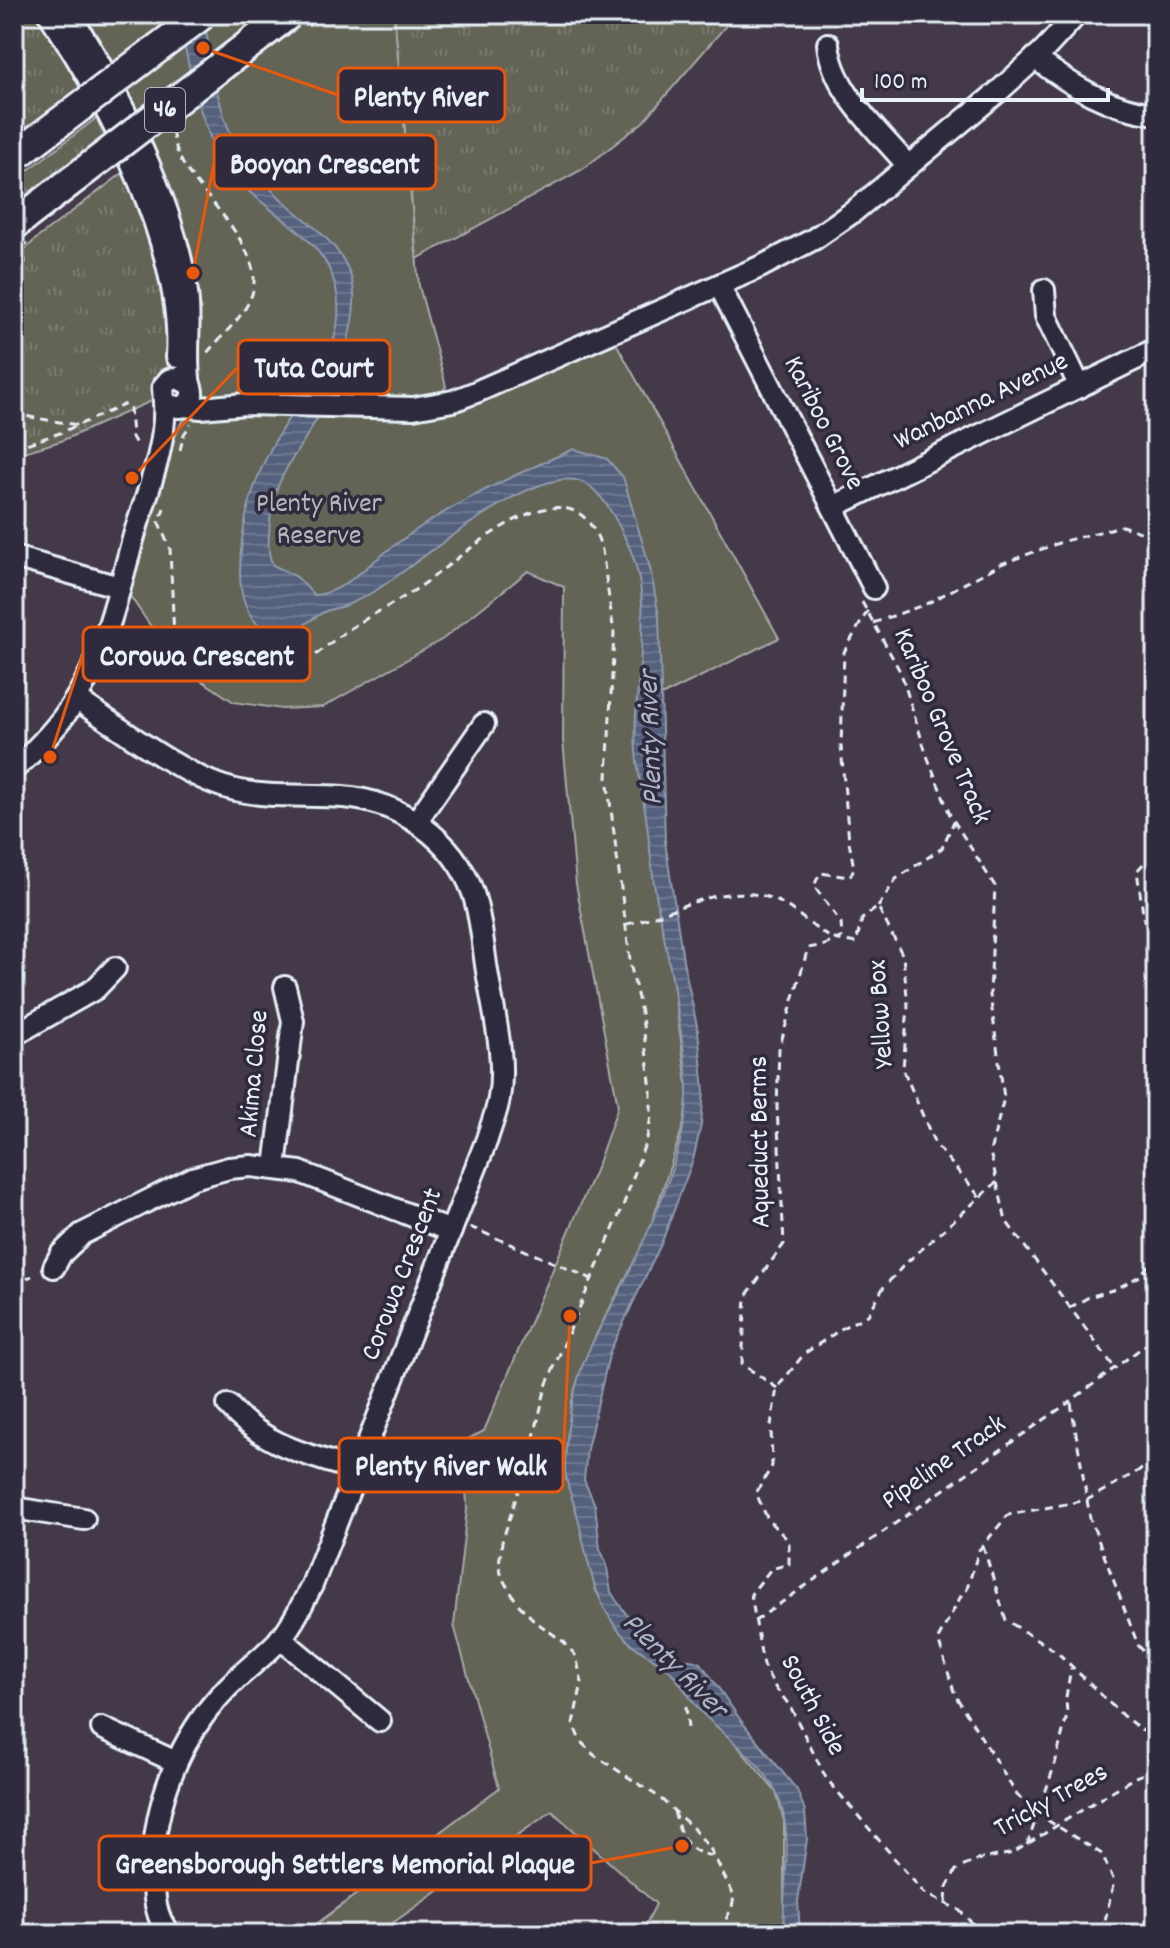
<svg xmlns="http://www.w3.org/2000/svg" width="1170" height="1948" viewBox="0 0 1170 1948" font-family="Dekko,sans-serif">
<defs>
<pattern id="grass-tufts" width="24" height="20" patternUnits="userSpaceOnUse" patternTransform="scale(2)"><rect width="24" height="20" fill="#636456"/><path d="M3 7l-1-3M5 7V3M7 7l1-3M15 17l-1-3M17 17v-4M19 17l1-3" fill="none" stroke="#797b6f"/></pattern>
<pattern id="water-rules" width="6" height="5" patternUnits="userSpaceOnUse" patternTransform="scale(2)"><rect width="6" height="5" fill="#54617d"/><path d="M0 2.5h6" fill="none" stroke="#6d7890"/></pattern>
</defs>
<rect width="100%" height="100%" fill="#443949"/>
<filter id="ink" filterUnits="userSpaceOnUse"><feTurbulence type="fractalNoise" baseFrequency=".0125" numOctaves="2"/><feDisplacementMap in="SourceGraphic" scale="16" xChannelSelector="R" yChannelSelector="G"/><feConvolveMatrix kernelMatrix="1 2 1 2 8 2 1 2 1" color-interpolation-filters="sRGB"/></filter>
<g filter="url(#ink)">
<g fill="url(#grass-tufts)" stroke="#a6aaa7" stroke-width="2">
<polygon points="14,14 44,14 88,87 14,143"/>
<polygon points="394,14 736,14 643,122 583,169 417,259"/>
<polygon points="103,113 111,131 14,206 14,181"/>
<polygon points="128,169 160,264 172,360 162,375 156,399 61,441 14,455 14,260 36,239"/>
</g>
<polygon fill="#636456" stroke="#a6aaa7" stroke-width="2" points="76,14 394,14 419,286 446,386 435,405 610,332 779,638 649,702 647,819 654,881 669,954 688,1091 684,1123 648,1235 598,1331 577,1382 571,1405 566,1479 576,1508 596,1591 626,1639 669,1669 699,1709 731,1738 776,1792 784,1821 784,1934 641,1934 656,1904 552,1811 377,1934 303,1934 499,1788 454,1625 467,1509 464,1441 484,1431 597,1166 618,1106 576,884 563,740 564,587 528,571 443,639 323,707 282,709 234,702 176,663 130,596 174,440 180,425 191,412 194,345"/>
<path fill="url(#water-rules)" stroke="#8f9bae" stroke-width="2" d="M 178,14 L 203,14 C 211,55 216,113 239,149 C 248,164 260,179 273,191 C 303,222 350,244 354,293 C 356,328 336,383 319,415 C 293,463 271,476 269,536 C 268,546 268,556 273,565 L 297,577 L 314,595 C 339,594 358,574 377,559 C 436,510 505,479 574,449 L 607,459 L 623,477 L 650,568 L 659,616 L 665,842 L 683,960 L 698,1031 L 704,1091 L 701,1125 L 693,1160 L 661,1244 L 610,1351 L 587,1449 L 584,1480 L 595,1505 L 600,1549 L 606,1562 L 611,1592 L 616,1600 C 630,1619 647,1647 670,1656 C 680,1661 691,1658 701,1663 L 742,1722 L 797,1790 L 805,1811 L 807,1839 L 798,1901 L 800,1934 L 784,1934 C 781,1891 794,1843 780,1802 C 767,1764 729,1740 702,1713 C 690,1700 682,1683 670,1671 C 657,1659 639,1652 627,1640 C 594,1607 588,1561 578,1518 C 574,1501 565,1485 565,1467 C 566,1438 570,1404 579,1376 C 588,1346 605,1320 619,1292 C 646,1239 674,1178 685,1119 C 691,1084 683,1048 678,1014 C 672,970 661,927 654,883 C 651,861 649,839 646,817 C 643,796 638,774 636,752 C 631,681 659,610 627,542 C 618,523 601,487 579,481 C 530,467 424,559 384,585 C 374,592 361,599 349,604 C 341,608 332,608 324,612 C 303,622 291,644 266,630 C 246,619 240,594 240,573 C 240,524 254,476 279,434 C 302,394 334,366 338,318 C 344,230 254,219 218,154 C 197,114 187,58 178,14 Z"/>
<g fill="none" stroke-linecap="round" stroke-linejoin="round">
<defs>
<g id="minor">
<path d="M 49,14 C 108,103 184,248 177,357"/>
<path d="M 69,14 C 117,86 176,207 187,293 C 191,321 186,349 189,378 C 189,384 193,389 192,395 C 189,411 173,409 164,401 L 163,387 L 169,380 L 178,378 L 189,384"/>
<path d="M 828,44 C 833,92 878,130 908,166"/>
<path d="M 1035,58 C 1072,86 1109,109 1156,114"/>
<polyline points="719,285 874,588"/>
<polyline points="1044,290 1046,316 1080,387"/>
<polyline points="184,406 201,408 245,404 413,408 453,401 476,392 762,266 814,239 853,212 1000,90 1044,50 1077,14"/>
<polyline points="833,507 1156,349"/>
<polyline points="14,557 119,587"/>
<path d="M 76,699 C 118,726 181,775 228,788 C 266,799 305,794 343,797 C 399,801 454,839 473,893 C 482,920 483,950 488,977 C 494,1015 506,1059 499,1098 C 497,1112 491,1125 487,1139 L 312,1585 C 303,1603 294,1622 281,1638 C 265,1656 244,1670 227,1688 C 180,1736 153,1804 153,1871 C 154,1892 154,1918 170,1934"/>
<path d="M 14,769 C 37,749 59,726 75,700 C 107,650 119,588 135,532 C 148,490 167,445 164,401"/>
<polyline points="416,822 484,724"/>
<polyline points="14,1035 95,989 115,968"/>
<polyline points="275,1167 293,1021 285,987"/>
<polyline points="54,1267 61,1254 82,1234 193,1178 229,1168 251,1166 300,1172 451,1231"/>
<path d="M 228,1405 C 262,1445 308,1455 357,1470"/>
<polyline points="14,1508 84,1519"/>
<polyline points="280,1638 380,1721"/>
<polyline points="102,1728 176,1762"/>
</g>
<polyline id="highway" points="14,225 40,205"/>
</defs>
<use href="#minor" stroke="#e8f1f8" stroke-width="26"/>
<use href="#highway" stroke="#e8f1f8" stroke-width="34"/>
<g stroke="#e8f1f8" stroke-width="3" stroke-dasharray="8 6" stroke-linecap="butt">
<path d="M 172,132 C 175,144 178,157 185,167 C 205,199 266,251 252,294 C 245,316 221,336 207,353"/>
<polyline points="14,255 27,243"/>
<polyline points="14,276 25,262 23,247"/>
<polyline points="14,412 30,417 77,425"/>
<polyline points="14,448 60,433 126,404 130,407 132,437 136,444"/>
<polyline points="180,450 184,434 191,424"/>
<path d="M 164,508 L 159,523 L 170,549 L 174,637 C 182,658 204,673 226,674 C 248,675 273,677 293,668 C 313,660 330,642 348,630 C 372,614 398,602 421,586 C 464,556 574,449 602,550 L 614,633 L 607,778 L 631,967 L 642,1017 L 651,1090 L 651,1117 L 647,1138 L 623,1206 L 546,1386 L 530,1454 L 502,1542 L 499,1564 L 502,1578 L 518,1604 L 536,1622 L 564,1642 L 576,1656 L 582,1683 L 573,1723 L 580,1741 L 594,1755 L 659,1797 L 696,1831 L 711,1850 L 734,1896 L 732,1907 L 719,1934"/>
<polyline points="862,602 901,673 926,753 950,815 995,886 990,995 1004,1098 990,1152 1006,1221 1114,1367"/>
<polyline points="873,623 926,604 1001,564 1064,541 1122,526 1156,537"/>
<polyline points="1156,860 1145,862 1137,871 1144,920 1156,942"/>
<polyline points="878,907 896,879 942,848 954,821"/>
<path d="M 627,924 C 674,914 720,881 770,898 C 794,906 810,928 832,938 C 839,941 849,941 856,943 L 862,919 L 878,907 L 903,956 L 908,1006 L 903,1069 L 935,1144 L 980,1197"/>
<polyline points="470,1227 592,1279"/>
<polyline points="14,1284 32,1276"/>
<polyline points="1069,1308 1089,1297 1116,1289 1140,1276 1156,1256"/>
<polyline points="777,1388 742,1364 746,1296 784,1244 777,1107 779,1049 808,948 825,945 842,937 841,923 814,886 820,873 850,877 854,868 849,842 841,746 844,652 868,610"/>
<polyline points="1071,1403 1090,1518 1138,1645 1156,1666"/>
<polyline points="983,1546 1006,1620 1057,1652 1123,1716 1150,1736 1156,1746"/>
<polyline points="755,1621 1071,1401 1156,1337"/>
<polyline points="686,1706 688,1729"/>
<path d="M 674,1811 C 680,1836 686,1853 715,1856"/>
<polyline points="1027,1845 1055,1764 1067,1715 1066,1697 1071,1668"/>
<polyline points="946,1902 947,1887 956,1870 977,1860 1013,1853 1135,1777 1156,1770"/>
<polyline points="983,1934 959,1910 924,1893 826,1778 790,1706 775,1687 763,1665 751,1594 771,1569 789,1564 789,1541 768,1520 756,1493 772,1466 771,1425 777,1388 804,1354 844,1327 868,1315 883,1288 905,1264 997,1182"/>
<polyline points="1102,1934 1114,1881 1102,1854 1044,1818 1017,1795 955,1695 938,1639 961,1596 966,1592 979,1550 1008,1515 1087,1500 1138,1471 1156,1457"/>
</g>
<use href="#minor" stroke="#2f2a3d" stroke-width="20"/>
<use href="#highway" stroke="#2f2a3d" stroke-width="28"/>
<defs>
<g id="highway-bridge">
<polyline points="19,153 203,14"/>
<polyline points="40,205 289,14"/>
</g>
</defs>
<use href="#highway-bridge" stroke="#e8f1f8" stroke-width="34" stroke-linecap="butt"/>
<polyline stroke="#e8f1f8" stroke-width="3" stroke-dasharray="8 6" stroke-linecap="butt" points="308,26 324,14"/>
<use href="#highway-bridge" stroke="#2f2a3d" stroke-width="28"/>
</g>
</g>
<g text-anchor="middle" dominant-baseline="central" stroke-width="7" stroke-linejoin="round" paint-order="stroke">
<rect fill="#2f2a3d" stroke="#b0b5c0" stroke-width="2" x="145" y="88" width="40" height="44" rx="6"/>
<g font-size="26" font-weight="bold" fill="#e8f1f8">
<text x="165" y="110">46</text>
</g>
<g font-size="28" fill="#e8f1f8" stroke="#2f2a3d">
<text transform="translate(982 403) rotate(-26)">Wanbanna Avenue</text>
<text transform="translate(822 424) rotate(63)">Kariboo Grove</text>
<text transform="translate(940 727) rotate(67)">Kariboo Grove Track</text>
<text transform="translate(883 1014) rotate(-94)">Yellow Box</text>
<text transform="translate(256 1074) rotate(-85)">Akima Close</text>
<text transform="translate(762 1142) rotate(-91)">Aqueduct Berms</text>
<text transform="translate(404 1275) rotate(-69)">Corowa Crescent</text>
<text transform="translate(945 1464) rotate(-35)">Pipeline Track</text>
<text transform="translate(811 1706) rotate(62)">South Side</text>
<text transform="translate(1052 1802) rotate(-29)">Tricky Trees</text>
</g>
<g font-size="28" fill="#b3b9b7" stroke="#2f2a3d">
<text x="319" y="506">Plenty River<tspan x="319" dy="32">Reserve</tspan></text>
</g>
<g font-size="30" font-style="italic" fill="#adb7c7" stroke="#2f2a3d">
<text transform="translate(653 738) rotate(-92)">Plenty River</text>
<text transform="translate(673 1667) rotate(45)">Plenty River</text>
</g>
</g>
<path fill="none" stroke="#e8590c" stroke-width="3" d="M203 48L338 95M193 273L214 162M132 478L238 367M50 757L83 654M570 1316L563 1465M682 1846L591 1863"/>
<g fill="#e8590c" stroke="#2f2a3d" stroke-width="3">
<circle cx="203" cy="48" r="8"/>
<circle cx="193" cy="273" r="8"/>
<circle cx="132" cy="478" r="8"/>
<circle cx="50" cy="757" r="8"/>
<circle cx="570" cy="1316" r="8"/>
<circle cx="682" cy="1846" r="8"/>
</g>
<g fill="#2f2a3d" stroke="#e8590c" stroke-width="3">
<rect x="338" y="68" width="167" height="54" rx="8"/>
<rect x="214" y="135" width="222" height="54" rx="8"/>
<rect x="238" y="340" width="152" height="54" rx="8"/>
<rect x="83" y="627" width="227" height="54" rx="8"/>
<rect x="339" y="1438" width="224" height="54" rx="8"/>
<rect x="99" y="1836" width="492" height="54" rx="8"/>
</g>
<g font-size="30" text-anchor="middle" font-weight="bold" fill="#e8f1f8">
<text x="421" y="106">Plenty River</text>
<text x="325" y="173">Booyan Crescent</text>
<text x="314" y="377">Tuta Court</text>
<text x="197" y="665">Corowa Crescent</text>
<text x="451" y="1475">Plenty River Walk</text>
<text x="345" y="1873">Greensborough Settlers Memorial Plaque</text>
</g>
<rect width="1170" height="1948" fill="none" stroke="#2f2a3d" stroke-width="48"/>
<rect x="24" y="24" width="1122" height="1900" fill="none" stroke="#e8f1f8" stroke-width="3" filter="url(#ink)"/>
<path d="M862 88v12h246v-12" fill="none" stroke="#e8f1f8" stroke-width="4"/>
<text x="874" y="88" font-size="24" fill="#e8f1f8" stroke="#2f2a3d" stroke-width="6" paint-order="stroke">100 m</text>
</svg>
